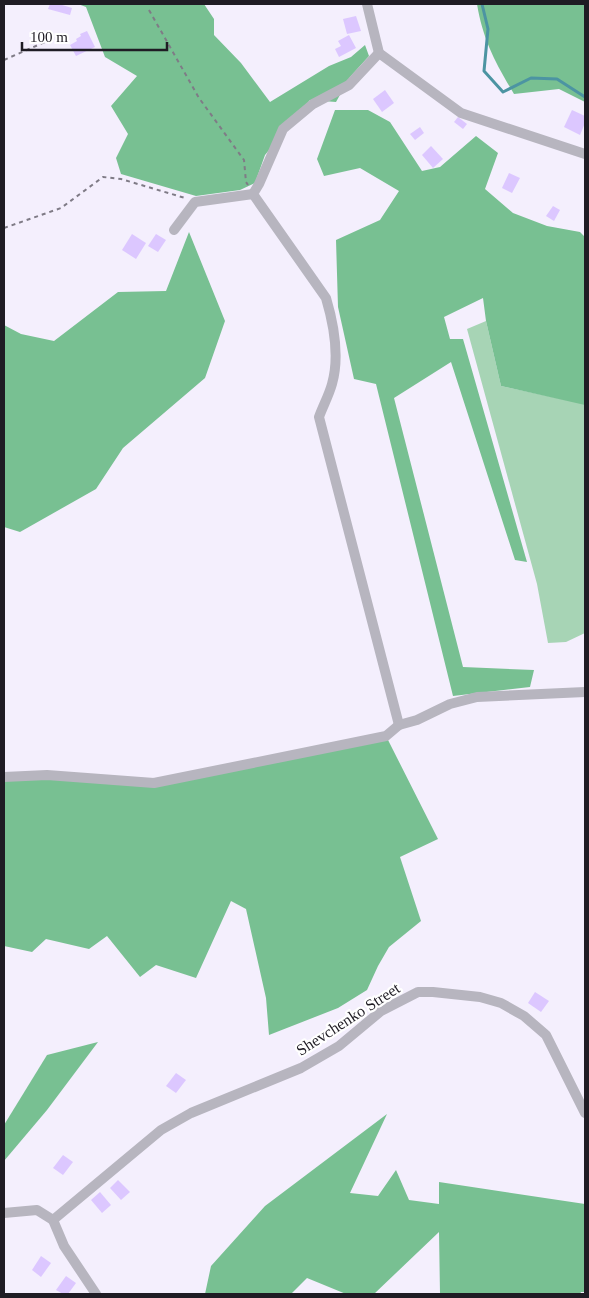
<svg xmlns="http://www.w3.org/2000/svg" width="589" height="1298" viewBox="0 0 589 1298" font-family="Georgia,serif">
<rect width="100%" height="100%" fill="#f4effd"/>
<polygon fill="#a7d4b5" points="486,321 501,386 585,404 585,633 566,642 548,643 537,584 467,329"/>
<g fill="#78c092">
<polygon points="78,4 204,4 214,19 214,35 241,63 270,102 329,66 351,57 365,45 369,56 350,77 336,102 310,100 265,155 255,183 240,190 196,196 121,174 116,158 128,134 111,106 137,76 105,57 86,7"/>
<path d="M 477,4 L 585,4 L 585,102 L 559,89 L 514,94 C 495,62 483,40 477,4 Z"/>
<polygon points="335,110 368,110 390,122 422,171 440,167 476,136 498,153 485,189 513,213 547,226 580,232 585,237 585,405 501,386 486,321 483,298 444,317 450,339 463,339 527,562 515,560 451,362 394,398 463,667 534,670 530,687 453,696 376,384 354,379 338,307 336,240 380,220 399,191 360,168 324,176 317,159"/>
<polygon points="189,232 225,321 205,378 123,448 96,489 20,532 4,527 4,325 21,334 54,341 118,292 166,291"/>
<polygon points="386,736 438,839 400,857 421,921 389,947 378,966 367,990 338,1008 269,1035 266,998 246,909 231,901 196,978 156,965 140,977 107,936 89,949 46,939 32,952 4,946 4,777 154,783"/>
<polygon points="98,1042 47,1110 4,1161 4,1125 47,1055"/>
<polygon points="387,1114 350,1193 378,1196 396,1170 409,1200 439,1204 439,1182 585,1204 585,1292 581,1292 580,1294 440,1294 439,1232 374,1294 346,1294 307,1278 291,1294 205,1294 211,1266 265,1206"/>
</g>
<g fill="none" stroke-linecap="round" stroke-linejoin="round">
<polyline stroke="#4c94a2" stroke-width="3" points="482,4 488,29 484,71 503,92 531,78 557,79 585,97"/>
</g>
<g fill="#dcc7ff">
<polygon points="50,4 59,4 72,8 70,15 48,9"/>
<polygon points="356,16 361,31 347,34 343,19"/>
<polygon points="87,31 95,47 76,56 70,45 77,41 76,39 81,36 80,34"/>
<polygon points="349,35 356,48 339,57 335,49 341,46 338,41"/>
<polygon points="385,90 394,103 382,112 373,99"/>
<polygon points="572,110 585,116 585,123 580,135 564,127"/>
<polygon points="458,117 467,124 463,129 454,122"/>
<polygon points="420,127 424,133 415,140 410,134"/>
<polygon points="431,146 443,159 433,168 422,155"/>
<polygon points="509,173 520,178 512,193 502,188"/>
<polygon points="553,206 560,210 554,221 546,216"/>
<polygon points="132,234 146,243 136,259 122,250"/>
<polygon points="156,234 166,240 158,252 148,246"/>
<polygon points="535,992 549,1001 541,1012 528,1003"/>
<polygon points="176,1073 186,1080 176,1093 166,1086"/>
<polygon points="63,1155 73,1162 63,1175 53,1168"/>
<polygon points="118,1180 130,1192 121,1200 110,1188"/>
<polygon points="100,1192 111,1205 102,1213 91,1200"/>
<polygon points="41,1256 51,1263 41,1277 32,1270"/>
<polygon points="66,1276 76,1283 68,1294 63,1294 56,1290"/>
</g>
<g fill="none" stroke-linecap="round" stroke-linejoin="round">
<g stroke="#7f7b86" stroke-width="2" stroke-dasharray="4 4" stroke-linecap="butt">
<polyline points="149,10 199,98 244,160 246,182 248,185"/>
<polyline points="4,60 54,38"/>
<polyline points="4,228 61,208 103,177 121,179 185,198"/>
</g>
<g stroke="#b7b5bf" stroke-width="10">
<polyline points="367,4 379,53 461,113 585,154"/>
<path d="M 379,53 L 349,85 L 313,104 L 283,129 L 259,184 L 253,194 L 326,298 C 334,325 340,356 332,384 C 329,395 323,406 319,417 L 399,725 L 417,720 L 450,704 L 477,697 L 585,692"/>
<polyline points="174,230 195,202 253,194"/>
<polyline points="4,777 47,775 154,783 386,736 399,725"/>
<polyline points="4,1213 37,1210 53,1220"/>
<polyline points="96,1294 64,1246 53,1220 161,1130 191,1113 301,1068 339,1046 381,1011 418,992 433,992 480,997 501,1003 524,1016 546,1035 585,1113"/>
</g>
</g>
<g text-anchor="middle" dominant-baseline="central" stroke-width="4.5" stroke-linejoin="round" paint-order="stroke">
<g font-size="16" fill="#1f1c24" stroke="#fff">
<text transform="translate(348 1019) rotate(-33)">Shevchenko Street</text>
</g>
</g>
<rect width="589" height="1298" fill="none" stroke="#1f1c24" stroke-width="10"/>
<path d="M22 42v8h145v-8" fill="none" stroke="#1f1c24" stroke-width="2.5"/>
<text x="30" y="42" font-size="15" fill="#1f1c24" stroke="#ffffff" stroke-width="4" paint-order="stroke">100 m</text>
</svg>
